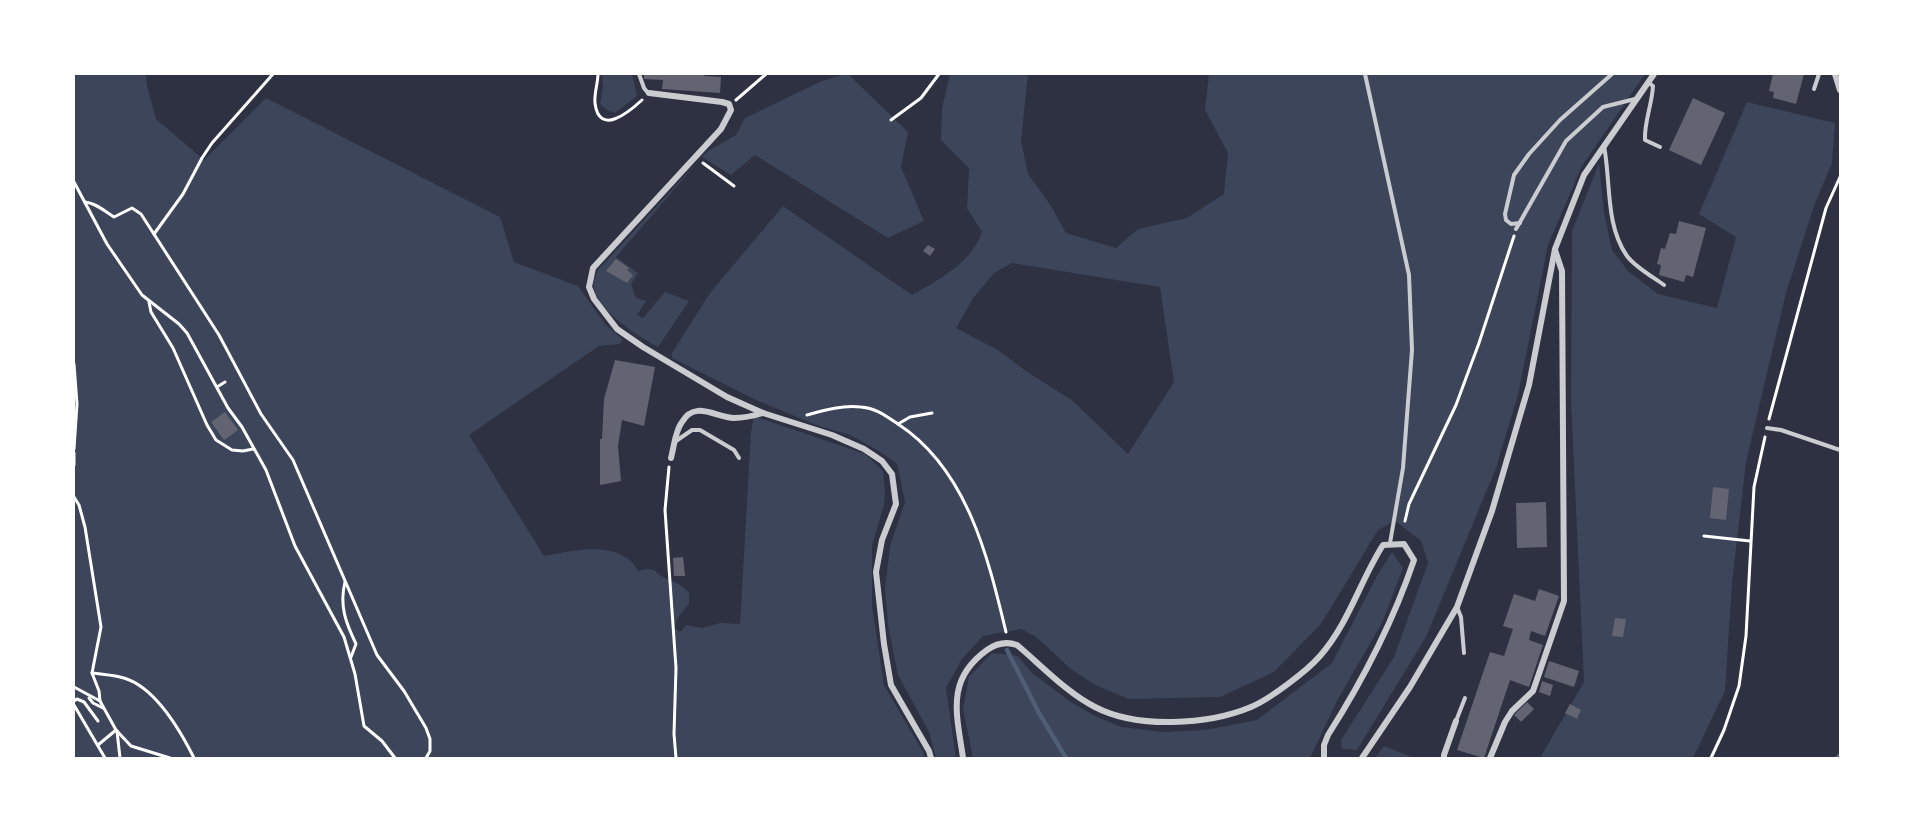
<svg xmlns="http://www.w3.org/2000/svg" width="1914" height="832" viewBox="0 0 1914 832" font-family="Cabin,sans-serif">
<rect width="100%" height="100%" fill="#2d3142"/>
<g fill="#3c4559" fill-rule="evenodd">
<path d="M 74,74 L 146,74 L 147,86 L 156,119 L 204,160 L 266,98 L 500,217 L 514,262 L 578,286 L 605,324 L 623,340 L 619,344 L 599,346 L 469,435 L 544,556 C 571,551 606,542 630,560 C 633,563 636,568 639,571 L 646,569 L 654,570 L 661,576 L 679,584 L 689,592 L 689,604 C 683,611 675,619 675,628 L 680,632 L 686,625 L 702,628 L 720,623 L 740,624 L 751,432 L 754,416 L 865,454 L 883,471 L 885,491 L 884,505 L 872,546 L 872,606 L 884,685 L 923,752 L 925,758 L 74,758 Z"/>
<polygon points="602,74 632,74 637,96 615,113 607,110 600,104 603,87"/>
<path d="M 845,74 L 848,74 L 908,132 L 901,167 L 924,221 L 888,238 L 755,155 L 731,175 L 702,157 L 616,257 L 638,273 L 631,284 L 636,298 L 646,301 L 637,315 L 643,318 L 665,292 L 689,301 L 658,347 C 640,338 597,310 594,288 C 593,281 596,275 598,270 L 702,157 L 708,151 L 736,135 L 745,118 L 822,81 Z"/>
<path d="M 950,74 L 1028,74 L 1021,141 L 1028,174 L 1051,206 L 1066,233 L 1116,248 L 1138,229 L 1187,218 L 1224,194 L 1228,153 L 1205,110 L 1209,74 L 1645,74 L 1582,166 L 1548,245 L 1518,395 L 1496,468 L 1426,637 L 1357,750 L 1342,749 L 1341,740 L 1394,657 L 1428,563 L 1421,541 L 1395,521 L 1378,530 L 1321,624 L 1274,672 L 1220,697 L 1129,699 L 1097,686 L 1071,669 L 1035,636 L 1021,629 L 983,636 L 962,659 L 946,688 L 956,758 L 936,758 L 929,732 L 898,675 L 888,625 L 885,588 L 890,546 L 905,502 L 897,464 L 879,451 L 850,435 L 816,425 L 754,399 L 672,358 L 672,353 L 710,293 L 783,206 L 912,295 C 940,279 971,263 982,232 L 967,208 L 969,168 L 941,140 L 942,108 ZM 1012,263 L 1160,287 L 1174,382 L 1128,454 L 1073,401 L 1026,371 L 998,350 L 956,328 L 974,297 L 994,273 Z"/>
<polygon points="1747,102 1835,123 1832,163 1814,206 1786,293 1746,462 1732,583 1725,691 1693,758 1540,758 1584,682 1571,401 1572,231 1599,163 1604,212 1612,250 1628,271 1658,294 1717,308 1736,237 1699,214"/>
<polygon points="1392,552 1403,568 1383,621 1338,699 1310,758 973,758 963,709 969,677 992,653 1018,656 1032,673 1071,702 1095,716 1121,727 1163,732 1205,730 1257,720 1332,663 1378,574"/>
<polygon points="1384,746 1414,758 1375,758"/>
</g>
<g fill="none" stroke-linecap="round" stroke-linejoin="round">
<g stroke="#4f5d75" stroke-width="4.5">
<polyline points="1007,650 1039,713 1066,758"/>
<polyline points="1837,758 1840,755"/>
</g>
</g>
<g fill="#626471">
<polygon points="644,74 704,74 704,76 721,77 720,93 662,89 663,80 644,79"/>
<polygon points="1773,74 1804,74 1796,104 1773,98 1774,92 1769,91"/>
<polygon points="1693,98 1725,113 1701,165 1669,150"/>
<polygon points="1679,221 1706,228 1693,277 1686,275 1684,282 1659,275 1661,265 1657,264 1661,248 1665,249 1670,233 1676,234"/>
<polygon points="928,245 935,249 930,256 923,251"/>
<polygon points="616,259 629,268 627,270 633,275 627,283 606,271"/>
<polygon points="615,360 655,367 644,426 622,420 618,446 621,481 600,485 600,439 602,439 604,399"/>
<polygon points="225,412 238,430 224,440 211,422"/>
<polygon points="1713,487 1729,489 1726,520 1710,518"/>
<polygon points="1546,502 1547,547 1517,548 1516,503"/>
<polygon points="683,557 685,576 674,576 673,558"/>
<polygon points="1539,589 1559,596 1545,636 1531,631 1529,640 1543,645 1529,687 1510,680 1484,758 1457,750 1490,652 1504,656 1513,629 1503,626 1514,594 1535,601"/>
<polygon points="1615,618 1626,619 1623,637 1612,636"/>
<polygon points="1549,661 1579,671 1574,687 1544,677"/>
<polygon points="1542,681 1553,685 1550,696 1539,692"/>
<polygon points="1527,702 1534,709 1521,722 1514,715"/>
<polygon points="1570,704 1581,710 1577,719 1565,713"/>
</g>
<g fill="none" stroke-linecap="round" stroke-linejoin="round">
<g stroke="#fff" stroke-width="3">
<path d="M 598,74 C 598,83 594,93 595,103 C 599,137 629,112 642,100"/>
<polyline points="736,100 766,74"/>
<polyline points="891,120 921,98 939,74"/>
<polyline points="703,163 734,186"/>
<polyline points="74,182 107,244 142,295 179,324 187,333 228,408 242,427 266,470 295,546 344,637 355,674 364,726 382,741 395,758"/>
<path d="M 85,202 C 96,203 104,211 114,217 L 132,208 L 141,214 L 219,335 L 261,414 L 293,460 L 377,655 L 404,691 L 426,728 L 430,739 L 430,751 L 426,758"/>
<polyline points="154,234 183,194 202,158 212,143 273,74"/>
<polyline points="149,302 151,312 173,348 207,425 216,440 232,450 243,451 253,449"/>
<polyline points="74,364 77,404 74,449"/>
<polyline points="217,387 225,382"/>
<path d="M 807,415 C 825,410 842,405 861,407 C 876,408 886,416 898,424 C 967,469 988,557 1006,632"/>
<polyline points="1769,419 1826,208 1840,177"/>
<polyline points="898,424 910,417 932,413"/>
<polyline points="74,453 74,465"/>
<polyline points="669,467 665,510 676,668 674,734 676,758"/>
<polyline points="74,497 79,505 85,527 101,627 92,673 99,691 100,701 74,687"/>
<polyline points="1405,521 1409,504 1456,405 1479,343 1514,236"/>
<polyline points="1704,536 1750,541"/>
<path d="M 345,582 C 339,606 346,623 356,644 L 351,657"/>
<path d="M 92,673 C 101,674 111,675 120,677 C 154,684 180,730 194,758"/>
<polyline points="89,698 93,703 103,708"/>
<polyline points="74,701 77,699 84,702 98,721"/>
<polyline points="100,701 116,730 131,746 170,758"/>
<polyline points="74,705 105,758"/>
<polyline points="117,731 120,758"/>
<polyline points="98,745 116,730"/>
<polyline points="1711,758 1724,730 1739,686 1746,636 1754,487 1765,437"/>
</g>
<g stroke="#caccd0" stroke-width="4">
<polyline points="639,74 644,88 648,93"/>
<polyline points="1365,74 1409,275 1412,350 1403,468 1390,543"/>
<path d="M 1648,82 L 1653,86 C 1652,105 1644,122 1645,140 L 1660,147"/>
<polyline points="1814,89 1819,74"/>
<path d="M 1604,146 C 1611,181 1605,225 1627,256 C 1635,267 1653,277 1664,285"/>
<polyline points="1520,223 1511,224 1506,220 1505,214 1514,175 1529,154 1560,120 1612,74"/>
<polyline points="1516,229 1566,141 1603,107 1635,99"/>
<polyline points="1767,428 1781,430 1840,450"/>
<polyline points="676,441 692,430 700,430 734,450 739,458"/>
<polyline points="1457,607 1461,617 1464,653"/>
<polyline points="1456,721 1465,698"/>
</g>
<g stroke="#caccd0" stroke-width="6">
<polyline points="1835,74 1840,90"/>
<polyline points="649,93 722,102 729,104 731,110 721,129 593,268 589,287 594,299 617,329 643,347 727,397 763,413 832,435 864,449 882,461 892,474 896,504 882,540 876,572 884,644 891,685 929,751 931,758"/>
<path d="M 671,458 C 674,447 675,431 682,422 C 695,400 715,417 734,418 C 744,418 753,416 763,413"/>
<path d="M 963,758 C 957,715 945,680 987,650 C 997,643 1006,641 1017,645 C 1042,666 1066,692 1095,707 C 1137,729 1208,725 1251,707 C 1270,699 1307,671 1320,656 C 1349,623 1360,581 1383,545 L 1404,544 L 1414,560 C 1393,622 1363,680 1328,735 L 1324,745 L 1324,758"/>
<polyline points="1362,758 1410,687 1457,607 1492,511 1529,385 1555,249 1584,175 1654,74"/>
<polyline points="1444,758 1444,755 1456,721"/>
<polyline points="1490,758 1505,722 1512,711 1533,691 1564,601 1562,271 1555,250"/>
</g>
</g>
<rect width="1914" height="832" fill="none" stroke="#ffffff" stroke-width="150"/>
</svg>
